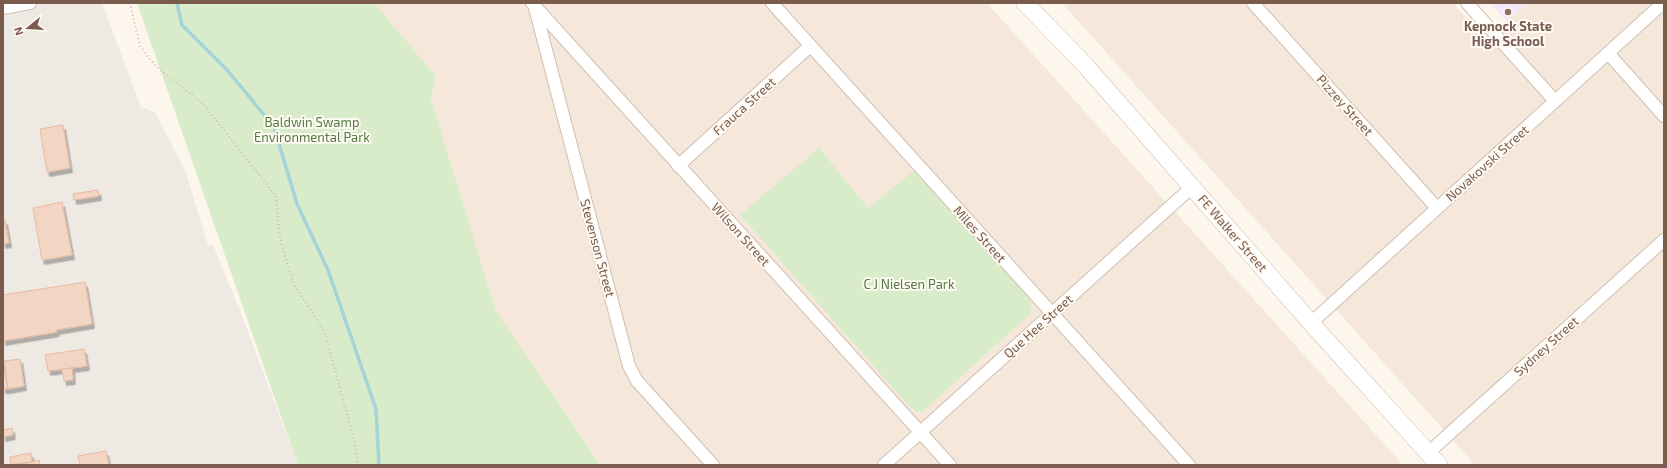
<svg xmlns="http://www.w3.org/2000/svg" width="1667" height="468" viewBox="0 0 1667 468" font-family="'Exo 2',sans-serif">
<defs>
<filter id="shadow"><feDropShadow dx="2.5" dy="4.5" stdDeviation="0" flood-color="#0004"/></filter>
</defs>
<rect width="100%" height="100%" fill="#fdf6ec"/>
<g fill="#f5e8da">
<polygon points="374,3 987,3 1403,465 600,465 496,311 431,99 436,76"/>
<polygon points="1062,3 1453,3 1488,43 1507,21 1527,3 1664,3 1664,465 1475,465"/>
</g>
<polygon fill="#efe9e4" points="3,3 102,3 141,107 155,112 186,173 208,245 213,245 241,313 298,465 3,465"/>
<polygon fill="#f3e8fa" points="1490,3 1527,3 1507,21"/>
<g fill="#d8ecc9">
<polygon points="137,3 374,3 436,76 431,99 496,311 600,465 298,465"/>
<polygon points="819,148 868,208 915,170 1028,296 1032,305 1030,314 922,412 916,411 908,405 740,215"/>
</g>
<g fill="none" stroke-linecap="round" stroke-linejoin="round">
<polyline stroke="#a5d3da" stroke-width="3.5" points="177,3 182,25 228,71 274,127 297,204 328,270 376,409 379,465"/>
</g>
<g fill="#f3d5c3" stroke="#e6bba3" filter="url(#shadow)">
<polygon points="63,125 70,168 47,172 40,129"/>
<polygon points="98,190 99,196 74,200 73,194"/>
<polygon points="62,202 72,255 42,260 33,208"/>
<polygon points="3,220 5,220 9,243 3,244"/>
<polygon points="85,282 92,324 56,330 57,332 3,341 3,295"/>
<polygon points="84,349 87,366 48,371 45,355"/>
<polygon points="20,359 24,386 8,389 4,361"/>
<polygon points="3,361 8,389 3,389"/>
<polygon points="72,368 73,380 64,381 62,369"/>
<polygon points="12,428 13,435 3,437 3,430"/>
<polygon points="106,451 109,465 80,465 78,456"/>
<polygon points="31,453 32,462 11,465 10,457"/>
<polygon points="39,460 40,465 13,465 32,462"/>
</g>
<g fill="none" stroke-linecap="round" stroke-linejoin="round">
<defs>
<g id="minor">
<polyline points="532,3 950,465"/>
<polyline points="772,3 1189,465"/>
<polyline points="1253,3 1437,208"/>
<polyline points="1467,3 1555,101"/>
<polyline points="3,8 30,3"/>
<polyline points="535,8 629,366 637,381 713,465"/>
<polyline points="1608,53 1664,116"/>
<polyline points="678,166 810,46"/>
<polyline points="1311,323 1663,3"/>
<polyline points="1428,453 1664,240"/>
<polyline points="884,465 1192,187"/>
</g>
<polyline id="secondary" points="1025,3 1086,66 1311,323 1439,465"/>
</defs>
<use href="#minor" stroke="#d1beb0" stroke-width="14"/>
<use href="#secondary" stroke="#d6c0b0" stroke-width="18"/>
<polyline stroke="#d9b8a5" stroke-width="2" stroke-dasharray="1 3" stroke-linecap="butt" points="130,3 140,46 148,57 158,68 204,105 276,196 280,239 294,285 320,324 326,337 355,444 358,465"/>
<use href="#minor" stroke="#fff" stroke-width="12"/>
<use href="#secondary" stroke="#fff" stroke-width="17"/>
</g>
<circle fill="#8d6e63" stroke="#fffaf3" stroke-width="1.5" cx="1508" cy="12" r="4"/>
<g text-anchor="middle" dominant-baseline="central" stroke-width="4" stroke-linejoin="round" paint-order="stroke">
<g font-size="13" font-weight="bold" fill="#785e54" stroke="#fffaf3">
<text x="1508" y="26">Kepnock State<tspan x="1508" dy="15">High School</tspan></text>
</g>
<g font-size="13" fill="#7a5c4d" stroke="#fffaf3">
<text transform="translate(1345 105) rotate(48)">Pizzey Street</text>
<text transform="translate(744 106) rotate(-42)">Frauca Street</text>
<text transform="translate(1487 163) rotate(-42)">Novakovski Street</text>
<text transform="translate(1233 233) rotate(49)">FE Walker Street</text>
<text transform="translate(741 234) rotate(48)">Wilson Street</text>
<text transform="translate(980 234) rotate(48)">Miles Street</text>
<text transform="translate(598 248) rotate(75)">Stevenson Street</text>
<text transform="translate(1038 326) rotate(-42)">Que Hee Street</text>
<text transform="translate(1546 346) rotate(-42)">Sydney Street</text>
</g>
<g font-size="13" fill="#537a41" stroke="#fffaf3">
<text x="312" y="122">Baldwin Swamp<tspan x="312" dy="15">Environmental Park</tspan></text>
<text x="909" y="284">C J Nielsen Park</text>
</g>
</g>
<rect width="1667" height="468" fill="none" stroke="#7a5c4d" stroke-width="8"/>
<g transform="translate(28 28) rotate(252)" stroke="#fffaf3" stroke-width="3" paint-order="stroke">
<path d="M0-3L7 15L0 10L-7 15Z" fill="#7a5c4d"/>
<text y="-6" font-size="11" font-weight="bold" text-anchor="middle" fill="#7a5c4d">N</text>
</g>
</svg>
